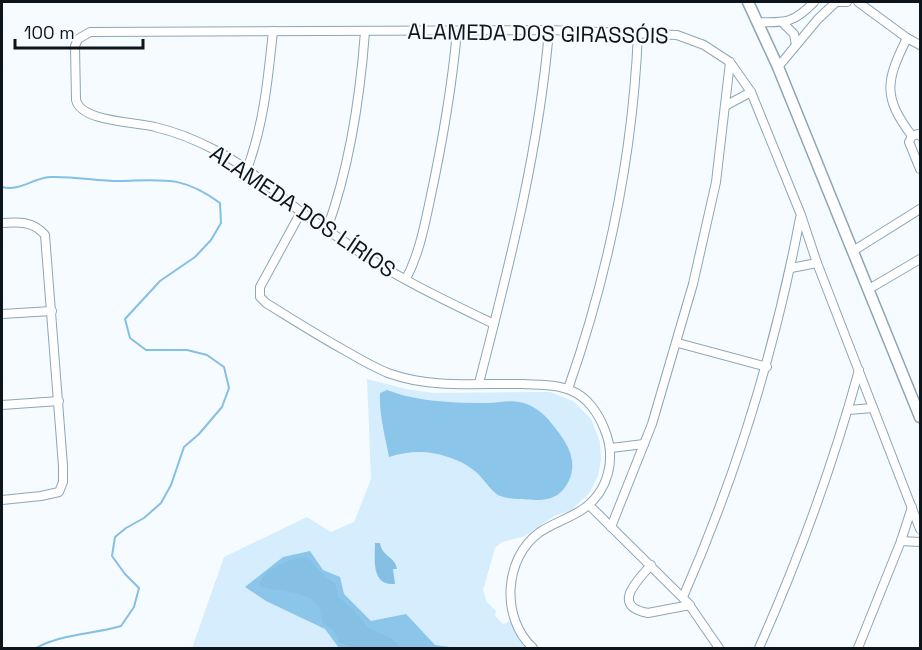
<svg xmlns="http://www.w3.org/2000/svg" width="922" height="650" viewBox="0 0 922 650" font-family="'Space Grotesk',sans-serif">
<rect width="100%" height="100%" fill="#f6fbff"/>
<polygon fill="#d5edfd" points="367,379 406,389 434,393 550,392 573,401 591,419 600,442 601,459 598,476 590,492 572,510 554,516 525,536 502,542 495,548 483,590 487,602 496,611 495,616 503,624 510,621 532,648 192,648 224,557 307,517 331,532 354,522 371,479"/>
<g fill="#8bc5ea">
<path d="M 387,390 C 418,402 454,403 487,403 C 497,403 509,400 519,402 C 532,404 544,413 552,424 C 564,439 578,457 570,478 C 560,502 543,501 521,499 C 514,499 504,498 498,495 C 490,490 484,479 476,472 C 468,465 458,460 448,457 C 428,450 409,451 389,457 C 385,435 379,415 380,393 Z"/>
<polygon points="310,551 323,570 340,577 344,594 371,621 406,614 435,645 457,648 339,648 325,629 266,601 245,587 283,557"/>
</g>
<g fill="#85bfe4">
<path d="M 375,543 L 380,543 C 382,557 395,556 397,569 L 393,569 L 395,584 C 371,586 375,560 375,543 Z"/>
<path d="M 296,558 L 308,558 L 325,577 L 335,583 L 339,598 L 354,610 L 368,628 L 391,638 L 402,648 L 352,648 L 339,642 L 333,630 L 322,622 C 321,618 321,610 319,607 C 309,590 276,592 259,586 C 262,571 282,563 296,558 Z"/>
</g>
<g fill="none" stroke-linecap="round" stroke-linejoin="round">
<path stroke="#85bfe4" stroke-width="2" d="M 2,187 C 19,192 33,178 50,177 C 74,176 96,181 119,181 C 163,180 182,175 220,203 L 221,223 L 211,240 L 195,257 L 160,281 L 125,319 L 130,338 L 146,350 L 187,350 L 207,355 L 224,367 L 229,388 L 222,407 L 199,434 L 184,447 L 171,485 L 161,503 L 144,518 L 126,528 L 115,537 L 112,556 L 125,574 L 139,588 L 134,607 L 121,626 C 94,634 61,634 36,648"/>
<defs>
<g id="minor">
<polyline points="834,2 847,2"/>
<polyline points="858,2 907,38 920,45"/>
<path d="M 757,22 C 786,23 794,23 814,2"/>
<polyline points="783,23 794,34 796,45"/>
<path d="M 907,38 C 886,81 882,96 912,136"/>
<polyline points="778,67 818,19 836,2"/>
<polyline points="725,106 751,92"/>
<polyline points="920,136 918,134 912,136 909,142 920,169"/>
<path d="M 247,169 C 264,124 268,78 273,31"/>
<path d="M 301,212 L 260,287 L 260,297 L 266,303 C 292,319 317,335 344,350 C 358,358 373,367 388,373 C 432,389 477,383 523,384 C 539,385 557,384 572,391 C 587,397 598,413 604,428 C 617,458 609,493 580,511 C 567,519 552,524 540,532 C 503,558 501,619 533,648"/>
<path d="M 2,223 C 19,222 33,221 45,235 L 63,466 L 63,482 L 59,492 L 41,496 L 2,500"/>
<path d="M 327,229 C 350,166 360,98 365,32"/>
<polyline points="853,251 920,209"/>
<polyline points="791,268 817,263"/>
<path d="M 406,279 C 419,254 424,228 430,200 C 442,144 452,87 457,31"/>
<polyline points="869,289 920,259"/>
<polyline points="2,314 52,311"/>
<path d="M 494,324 C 442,299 389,274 342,240 C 328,231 314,221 300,211 C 272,190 247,166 215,150 C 196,140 176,132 155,127 C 137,122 81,122 76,100 L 75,46 L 78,39 L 90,32 L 549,30 L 677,35 L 704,45 L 730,62 L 751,92 L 801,215 L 817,263 L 920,529"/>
<polyline points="678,343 767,367"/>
<path d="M 479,383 C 509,266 539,151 549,30"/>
<path d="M 568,389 C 608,275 633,154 638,33"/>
<polyline points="2,405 59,401"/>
<polyline points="848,410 873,408"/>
<polyline points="611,448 644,444"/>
<polyline points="589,505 688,603 719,648"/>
<polyline points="611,527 652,424 693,284 716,182 730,62"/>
<polyline points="901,541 920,542"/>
<path d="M 651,565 C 638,580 610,606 648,613 L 690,605"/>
<path d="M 683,597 C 737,474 775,350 800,218"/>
<path d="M 759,648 C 799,558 833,465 859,370"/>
<polyline points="858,648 901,541 912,507"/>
</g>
<polyline id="tertiary" points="748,2 778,67 920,417"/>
</defs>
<use href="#minor" stroke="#8da6b6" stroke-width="10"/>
<use href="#tertiary" stroke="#8da6b6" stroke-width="13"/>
<use href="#minor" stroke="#fff" stroke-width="8"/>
<use href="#tertiary" stroke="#fff" stroke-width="10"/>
</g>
<g text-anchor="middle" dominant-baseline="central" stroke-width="4.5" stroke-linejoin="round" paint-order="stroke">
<g font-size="22" fill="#0c151b" stroke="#f6fbff">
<text transform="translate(538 33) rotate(1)">ALAMEDA DOS GIRASSÓIS</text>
<text transform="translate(303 211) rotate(34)">ALAMEDA DOS LÍRIOS</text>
</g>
</g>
<rect width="922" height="650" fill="none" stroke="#0c151b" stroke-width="6"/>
<path d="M15 39v9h128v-9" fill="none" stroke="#0c151b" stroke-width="3"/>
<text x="24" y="39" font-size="18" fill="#0c151b" stroke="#f6fbff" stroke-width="4.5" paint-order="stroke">100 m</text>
</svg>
